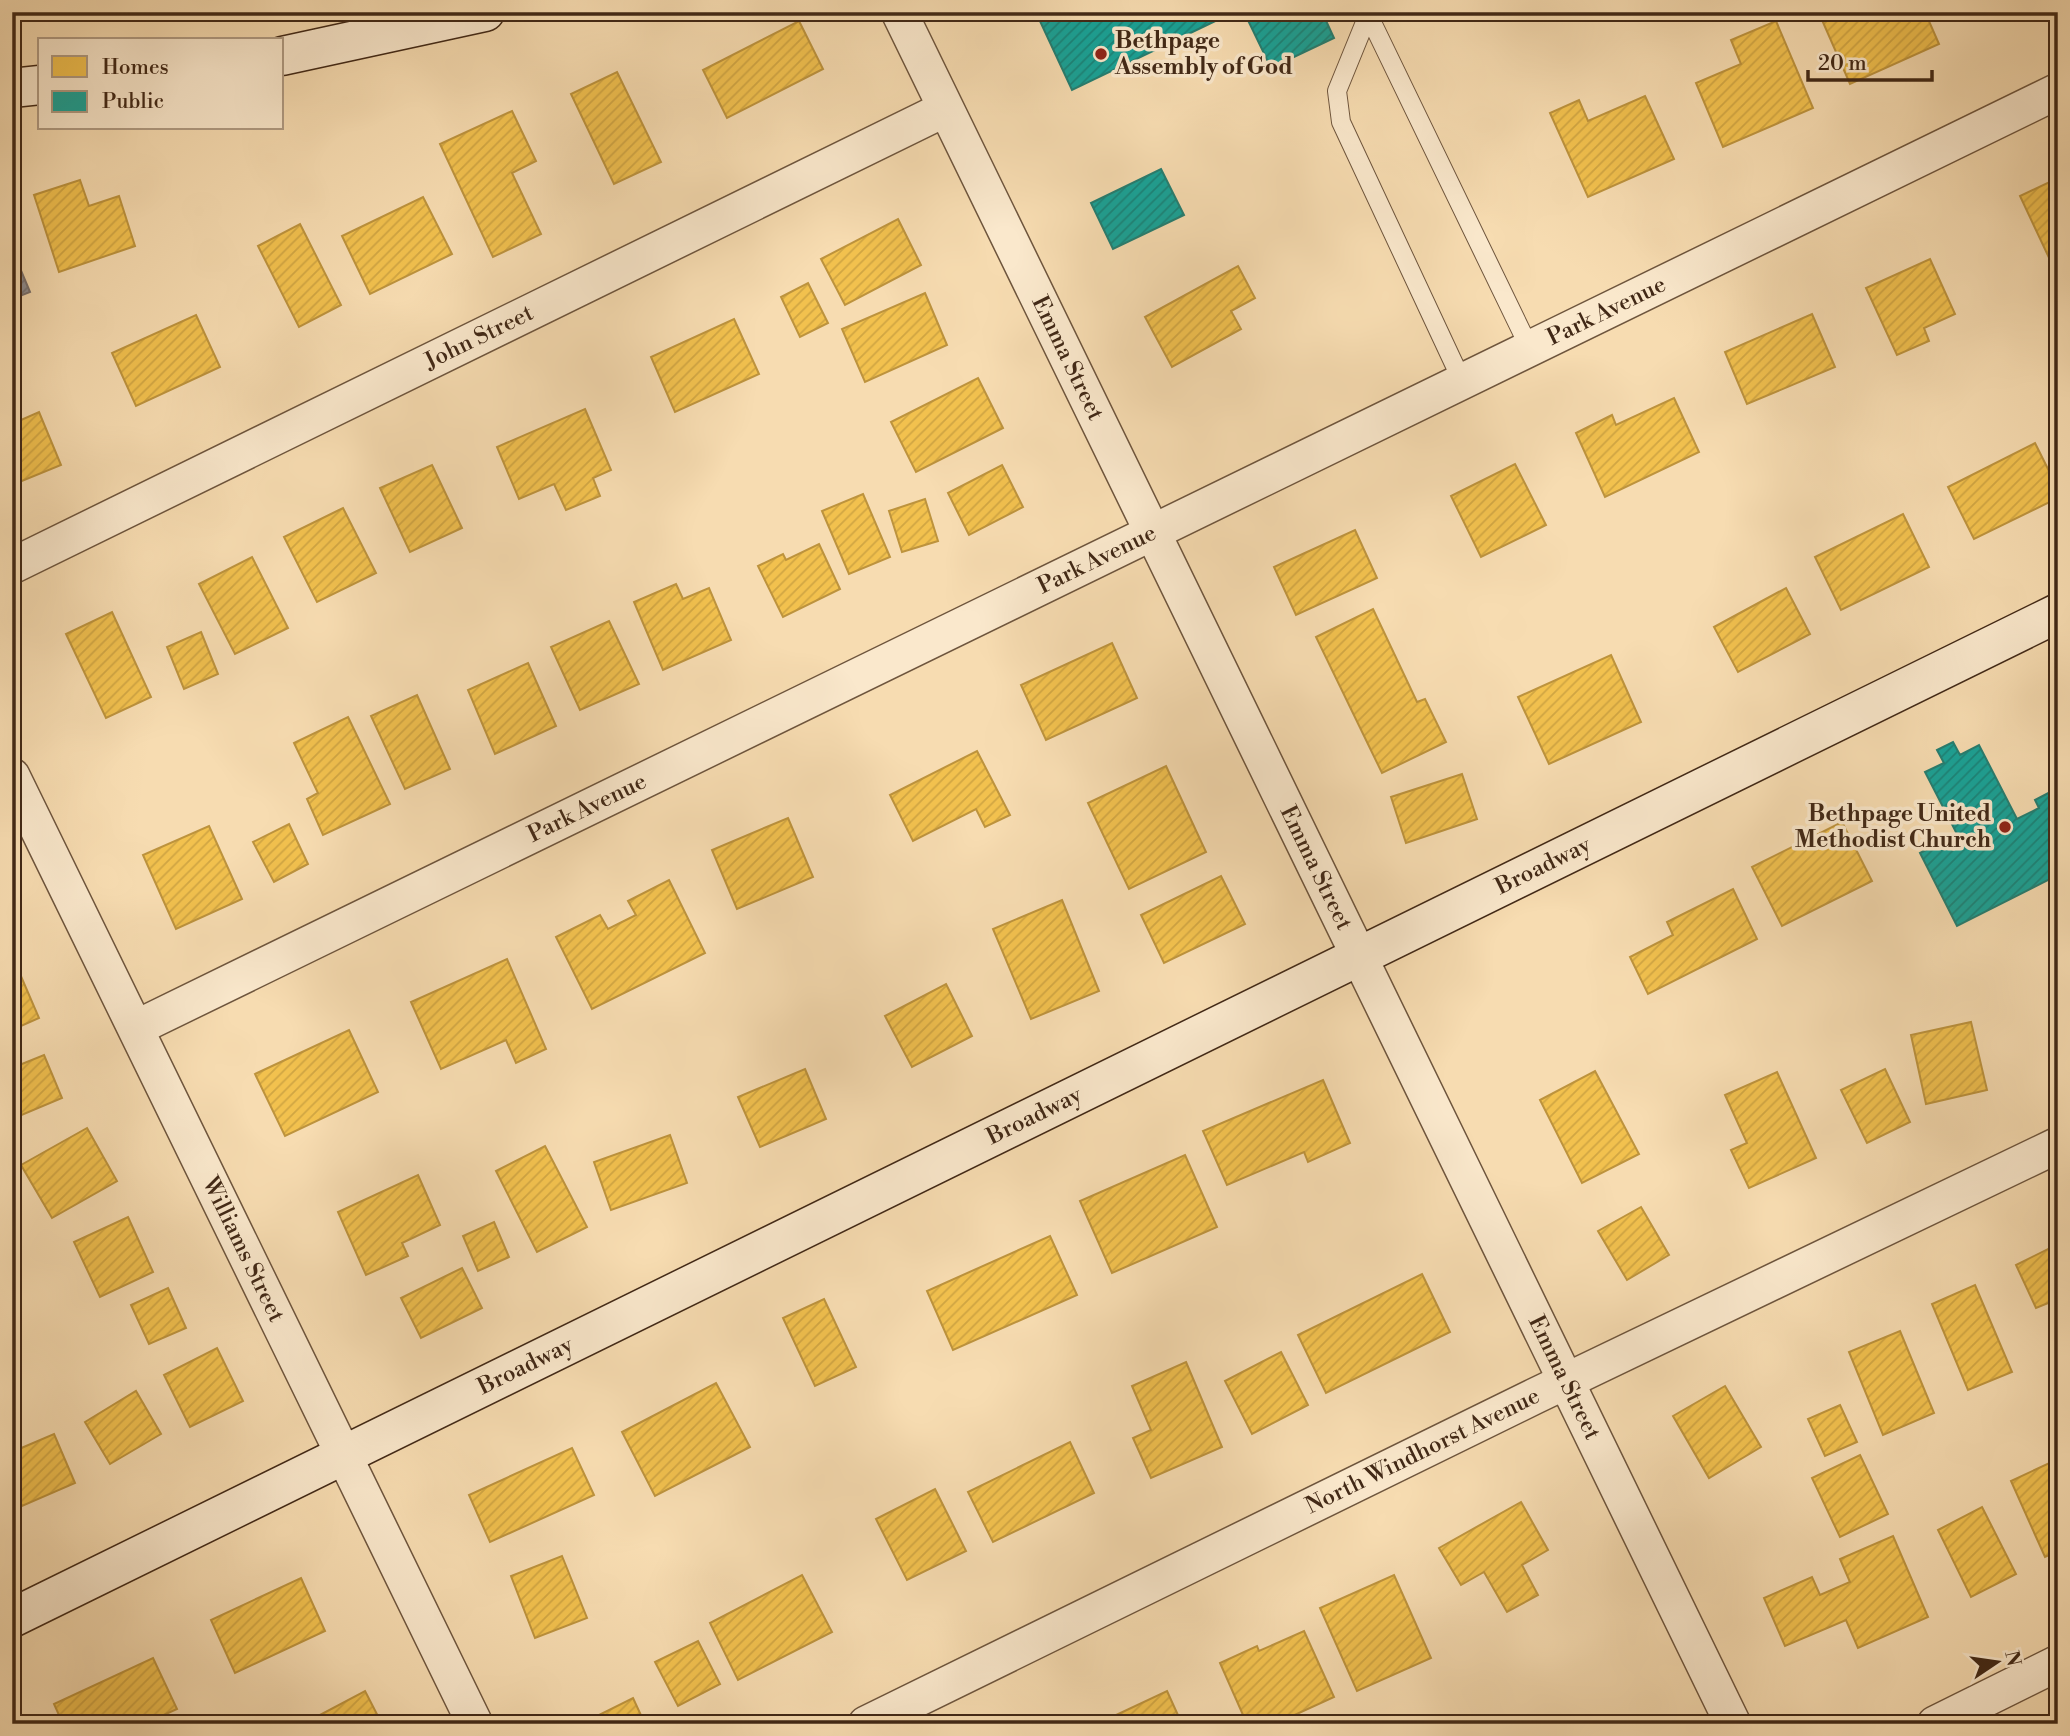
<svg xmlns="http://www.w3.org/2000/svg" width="2070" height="1736" viewBox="0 0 2070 1736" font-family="'Libre Bodoni',serif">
<defs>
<pattern id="homes-hatch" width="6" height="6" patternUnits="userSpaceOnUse" patternTransform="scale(1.75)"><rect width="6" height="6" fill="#f2c14e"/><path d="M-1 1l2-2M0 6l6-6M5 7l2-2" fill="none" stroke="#d1a643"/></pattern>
<pattern id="public-hatch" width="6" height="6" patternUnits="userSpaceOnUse" patternTransform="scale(1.75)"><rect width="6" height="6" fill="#17a398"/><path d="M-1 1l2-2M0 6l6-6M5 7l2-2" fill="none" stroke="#16857b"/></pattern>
<pattern id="industry-hatch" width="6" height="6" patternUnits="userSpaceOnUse" patternTransform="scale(1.75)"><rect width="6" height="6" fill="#8d8d92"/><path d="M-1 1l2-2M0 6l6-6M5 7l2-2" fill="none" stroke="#757376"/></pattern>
</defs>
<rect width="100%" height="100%" fill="#f7dcb1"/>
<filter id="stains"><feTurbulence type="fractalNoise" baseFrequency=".00286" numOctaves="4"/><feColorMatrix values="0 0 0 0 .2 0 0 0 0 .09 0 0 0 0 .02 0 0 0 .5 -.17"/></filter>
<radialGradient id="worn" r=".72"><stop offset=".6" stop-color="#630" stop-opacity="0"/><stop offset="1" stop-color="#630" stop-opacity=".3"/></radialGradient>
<g fill="url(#homes-hatch)" stroke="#bd933d" stroke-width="2">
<polygon points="1841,12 1925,12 1939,44 1850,84 1822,20"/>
<polygon points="799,21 823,69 727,118 703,70"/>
<polygon points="1776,21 1813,108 1723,147 1696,83 1741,64 1731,40"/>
<polygon points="617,72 661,162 614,184 571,94"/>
<polygon points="1645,96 1674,159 1588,197 1550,113 1579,100 1588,121"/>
<polygon points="512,111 536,161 512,173 541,234 493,257 440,144"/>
<polygon points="2058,178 2058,259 2051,262 2020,196"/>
<polygon points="80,180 89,206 119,196 135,246 59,272 34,195"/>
<polygon points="423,197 452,254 370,294 342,236"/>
<polygon points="898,219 921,265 845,305 821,259"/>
<polygon points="300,224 341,305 299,327 258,246"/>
<polygon points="1930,259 1955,314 1924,328 1929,341 1897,355 1866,288"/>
<polygon points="1238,266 1255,298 1231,311 1241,329 1172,367 1145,317"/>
<polygon points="808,283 828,323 800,337 781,297"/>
<polygon points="925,293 947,345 865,382 842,329"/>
<polygon points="1812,314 1835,367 1747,404 1725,352"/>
<polygon points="196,315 220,367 136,406 112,353"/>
<polygon points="734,319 759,374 675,412 651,357"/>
<polygon points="978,378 1003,428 916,472 891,422"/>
<polygon points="1674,398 1699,452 1605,497 1576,433 1612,415 1616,425"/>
<polygon points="585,409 611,470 593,478 600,496 566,510 554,484 519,499 497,447"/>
<polygon points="39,412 61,465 12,485 12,424"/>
<polygon points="2035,443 2058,489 2058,498 1974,539 1948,487"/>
<polygon points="1515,464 1546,525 1481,557 1451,496"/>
<polygon points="432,465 462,528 410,552 380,488"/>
<polygon points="1002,465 1023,507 969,535 948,493"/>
<polygon points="863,494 890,557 849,574 822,511"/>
<polygon points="925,499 938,541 902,552 889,511"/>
<polygon points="343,508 376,573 317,602 284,537"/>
<polygon points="1903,514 1929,567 1841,610 1815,557"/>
<polygon points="1355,530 1377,578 1296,615 1274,567"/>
<polygon points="819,544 840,589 783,617 758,566 783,554 786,560"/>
<polygon points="252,557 288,628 235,654 199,584"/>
<polygon points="676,584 683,599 709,588 731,640 663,670 634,602"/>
<polygon points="1786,588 1810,634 1738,672 1714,627"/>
<polygon points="1373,609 1417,702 1425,699 1446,742 1382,773 1316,637"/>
<polygon points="112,612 151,697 106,718 66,634"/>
<polygon points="609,621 639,684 580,710 551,647"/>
<polygon points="201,632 218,674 184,689 167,647"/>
<polygon points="1112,643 1137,698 1046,740 1021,685"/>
<polygon points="1611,655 1641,722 1549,764 1518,697"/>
<polygon points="528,663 556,726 495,754 468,690"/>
<polygon points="417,695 450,769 405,789 371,716"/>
<polygon points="348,717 390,804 323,835 307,799 318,793 294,743"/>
<polygon points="977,751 1010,815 985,827 976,809 913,841 890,795"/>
<polygon points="1166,766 1206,852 1129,889 1088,803"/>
<polygon points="1462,774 1477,819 1406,843 1391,797"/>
<polygon points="788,818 813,877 737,909 712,850"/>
<polygon points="1842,822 1872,881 1782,926 1752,867"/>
<polygon points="289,824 308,864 274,882 253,842"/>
<polygon points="209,826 242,899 176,929 143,855"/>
<polygon points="1221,876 1245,924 1164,963 1141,915"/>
<polygon points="669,880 705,953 592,1009 556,937 600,915 608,929 636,915 628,901"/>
<polygon points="1733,889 1757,939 1648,994 1630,957 1673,935 1667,922"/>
<polygon points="1062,900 1099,991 1031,1019 993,929"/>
<polygon points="507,959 546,1049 516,1063 506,1040 441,1069 411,1002"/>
<polygon points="14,960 39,1018 12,1030 12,961"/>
<polygon points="946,984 972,1036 912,1067 885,1016"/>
<polygon points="1971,1022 1987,1090 1926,1104 1911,1035"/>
<polygon points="349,1030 378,1092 285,1136 255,1074"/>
<polygon points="44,1055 62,1098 12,1119 12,1068"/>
<polygon points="805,1069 826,1119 760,1147 738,1097"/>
<polygon points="1885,1069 1910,1122 1867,1143 1841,1090"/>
<polygon points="1595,1071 1639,1154 1582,1183 1540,1100"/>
<polygon points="1777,1072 1816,1158 1749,1188 1731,1150 1747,1143 1725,1095"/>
<polygon points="1323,1080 1350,1143 1308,1162 1304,1152 1227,1185 1203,1131"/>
<polygon points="87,1128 117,1181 52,1218 21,1165"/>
<polygon points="670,1135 687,1183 611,1210 594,1162"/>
<polygon points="545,1146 587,1227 537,1252 496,1171"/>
<polygon points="1185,1155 1217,1227 1112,1273 1080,1201"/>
<polygon points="418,1175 440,1225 402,1243 408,1256 366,1275 338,1212"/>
<polygon points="1641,1207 1669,1255 1627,1280 1598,1231"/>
<polygon points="128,1217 153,1272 100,1297 74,1242"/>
<polygon points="494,1222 509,1257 478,1271 463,1236"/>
<polygon points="1050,1236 1077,1295 953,1350 927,1291"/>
<polygon points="2058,1244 2058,1299 2036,1308 2016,1265"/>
<polygon points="462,1268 482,1308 421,1338 401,1298"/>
<polygon points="1422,1274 1450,1332 1326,1393 1298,1335"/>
<polygon points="1975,1285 2012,1372 1968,1390 1932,1304"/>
<polygon points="168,1288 186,1328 149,1344 131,1305"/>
<polygon points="824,1299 856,1367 815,1386 783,1318"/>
<polygon points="1900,1331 1934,1413 1883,1435 1849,1352"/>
<polygon points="217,1348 243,1401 190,1427 164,1375"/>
<polygon points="1281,1352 1308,1405 1252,1434 1225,1381"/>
<polygon points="1186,1362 1222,1447 1151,1478 1133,1438 1151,1430 1132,1386"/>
<polygon points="716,1383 750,1447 655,1496 622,1432"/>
<polygon points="1725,1386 1761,1447 1709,1478 1673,1416"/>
<polygon points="136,1391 161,1434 110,1464 85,1422"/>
<polygon points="1840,1405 1857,1442 1825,1456 1808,1419"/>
<polygon points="54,1434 75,1483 22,1506 12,1483 12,1452"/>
<polygon points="1070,1442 1094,1493 993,1542 968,1492"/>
<polygon points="572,1448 594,1495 490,1542 469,1495"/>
<polygon points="1860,1455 1888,1514 1840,1537 1812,1478"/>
<polygon points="2058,1459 2058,1551 2045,1557 2011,1481"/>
<polygon points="935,1489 966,1551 907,1580 876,1519"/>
<polygon points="1521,1502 1548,1550 1522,1565 1538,1595 1507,1612 1484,1572 1461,1585 1439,1548"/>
<polygon points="1982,1507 2016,1574 1971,1597 1938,1530"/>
<polygon points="1893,1536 1928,1617 1858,1648 1846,1620 1785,1646 1764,1598 1812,1577 1820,1595 1850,1582 1840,1559"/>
<polygon points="562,1556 587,1618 535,1638 511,1576"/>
<polygon points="802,1575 832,1632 738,1680 710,1623"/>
<polygon points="1394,1575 1431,1658 1357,1691 1320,1608"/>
<polygon points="301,1578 325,1631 235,1673 211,1620"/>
<polygon points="1304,1631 1334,1697 1275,1724 1247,1724 1220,1663 1257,1646 1259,1651"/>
<polygon points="698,1641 720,1684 678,1706 655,1662"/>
<polygon points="153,1658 177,1709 144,1724 63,1724 54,1704"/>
<polygon points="365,1691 382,1724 303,1724"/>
<polygon points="1167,1691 1182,1724 1097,1724"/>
<polygon points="633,1698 645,1724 581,1724"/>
</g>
<g fill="url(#public-hatch)" stroke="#247e71" stroke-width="2">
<polygon points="1053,12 1234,12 1072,90 1039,19"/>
<polygon points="1244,12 1322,12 1334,38 1271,68"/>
<polygon points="1161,169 1184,215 1113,249 1091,203"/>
<polygon points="1953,742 1960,755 1979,745 2017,819 2039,808 2035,800 2058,788 2058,875 1957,926 1920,853 1957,834 1925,772 1944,763 1937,750"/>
</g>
<polygon fill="url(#industry-hatch)" stroke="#766f6d" stroke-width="2" points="12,249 30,292 12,299"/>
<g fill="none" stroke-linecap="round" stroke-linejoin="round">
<defs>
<g id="lane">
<polyline points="1367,12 1530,349"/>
<polyline points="1368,15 1337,91 1341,122 1462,381"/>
</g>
<g id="street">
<path id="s1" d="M 899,12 L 1733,1724"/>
<path id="s2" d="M 12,566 L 945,109"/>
<path id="s3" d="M 12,776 L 475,1724"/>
<path id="s4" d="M 136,1028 L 2058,91"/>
<path id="s5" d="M 866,1724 L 1535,1396 L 2058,1145"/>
<polyline points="1935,1724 2058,1663"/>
</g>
<g id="secondary">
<polyline points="282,56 485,12"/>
<polyline points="12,88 40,85"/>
<path id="s6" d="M 12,1618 L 2058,613"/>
</g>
</defs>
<use href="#lane" stroke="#6e553d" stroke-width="20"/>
<use href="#street" stroke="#6e553d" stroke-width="38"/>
<use href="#secondary" stroke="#412816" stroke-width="41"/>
<use href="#lane" stroke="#fae8cc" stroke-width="18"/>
<use href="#street" stroke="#fae8cc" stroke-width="35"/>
<use href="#secondary" stroke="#fae8cc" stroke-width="38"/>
</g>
<g fill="#8f2418" stroke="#fae8cc" stroke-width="2.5">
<circle cx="1101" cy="54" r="7"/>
<circle cx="2005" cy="827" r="7"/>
</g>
<g text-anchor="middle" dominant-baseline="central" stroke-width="7" stroke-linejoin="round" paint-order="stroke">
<g font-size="23" font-weight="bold" fill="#412816" stroke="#fae8cc" text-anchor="start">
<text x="1115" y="41">Bethpage<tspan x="1115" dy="26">Assembly of God</tspan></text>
<text x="1991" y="814" text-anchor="end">Bethpage United<tspan x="1991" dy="26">Methodist Church</tspan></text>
</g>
<g font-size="23" fill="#412816" stroke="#fae8cc">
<text stroke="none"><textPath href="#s4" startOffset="1636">Park Avenue</textPath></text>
<text stroke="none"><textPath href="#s2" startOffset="520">John Street</textPath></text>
<text stroke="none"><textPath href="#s1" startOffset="385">Emma Street</textPath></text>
<text stroke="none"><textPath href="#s4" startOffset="1069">Park Avenue</textPath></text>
<text stroke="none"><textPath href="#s4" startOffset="502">Park Avenue</textPath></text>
<text stroke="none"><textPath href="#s6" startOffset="1706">Broadway</textPath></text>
<text stroke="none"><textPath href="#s1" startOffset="952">Emma Street</textPath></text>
<text stroke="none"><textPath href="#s6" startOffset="1139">Broadway</textPath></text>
<text stroke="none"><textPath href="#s3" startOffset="527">Williams Street</textPath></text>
<text stroke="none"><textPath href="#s6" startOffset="572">Broadway</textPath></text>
<text stroke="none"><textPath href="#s1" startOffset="1519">Emma Street</textPath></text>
<text stroke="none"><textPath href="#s5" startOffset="620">North Windhorst Avenue</textPath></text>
</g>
</g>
<rect width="2070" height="1736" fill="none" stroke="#f7dcb1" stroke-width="42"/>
<rect x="14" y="14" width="2042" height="1708" fill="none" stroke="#412816" stroke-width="3.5"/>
<rect x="21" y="21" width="2028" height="1694" fill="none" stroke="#412816" stroke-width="2"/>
<rect x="38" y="38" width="245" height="91" fill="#fae8cc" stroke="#b09b83" stroke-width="2"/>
<rect x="52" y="56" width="35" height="21" fill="#f2c14e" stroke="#b09b83" stroke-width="2"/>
<text x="102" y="74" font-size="21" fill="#412816">Homes</text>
<rect x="52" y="91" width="35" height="21" fill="#17a398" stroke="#b09b83" stroke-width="2"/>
<text x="102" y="108" font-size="21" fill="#412816">Public</text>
<g transform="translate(1997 1662) rotate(77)" stroke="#fae8cc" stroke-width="5" paint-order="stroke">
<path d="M0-5L12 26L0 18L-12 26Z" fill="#412816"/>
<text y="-10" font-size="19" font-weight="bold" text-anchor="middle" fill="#412816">N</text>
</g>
<path d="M1808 70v10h124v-10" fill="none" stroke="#412816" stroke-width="3.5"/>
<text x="1818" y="70" font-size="21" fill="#412816" stroke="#fae8cc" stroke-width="5" paint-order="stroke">20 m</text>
<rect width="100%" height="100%" filter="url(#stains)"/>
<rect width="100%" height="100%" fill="url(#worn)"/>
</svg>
